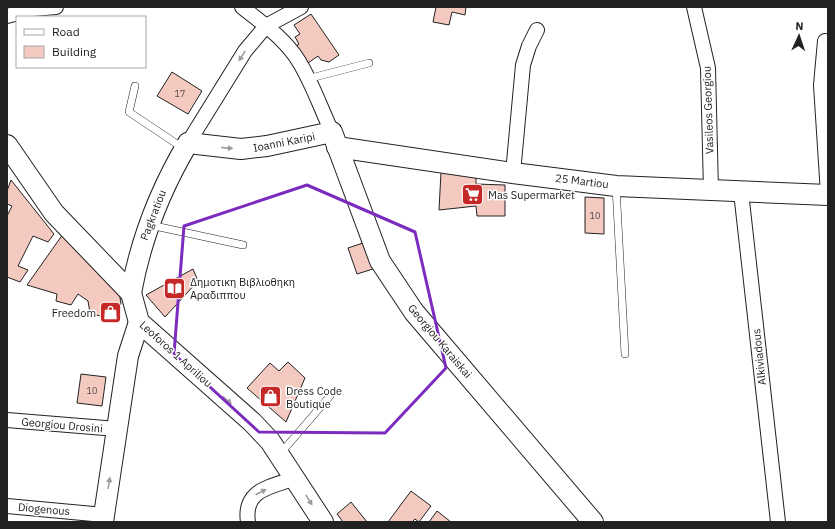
<svg xmlns="http://www.w3.org/2000/svg" width="835" height="529" viewBox="0 0 835 529" font-family="'IBM Plex Sans',sans-serif">
<rect width="100%" height="100%" fill="#fff"/>
<g fill="#f3c9c0" stroke="#222">
<polygon points="436,7 466,7 465,15 452,12 449,25 433,22"/>
<polygon points="311,14 339,55 329,62 321,60 318,56 308,63 296,46 299,44 295,37 300,34 294,25"/>
<polygon points="172,72 202,91 188,114 157,96"/>
<polygon points="441,172 476,175 476,184 505,185 505,216 477,216 476,206 439,210"/>
<polygon points="11,180 54,234 48,242 33,236 18,266 28,270 20,282 7,277 7,216 12,206 7,204 7,191"/>
<polygon points="585,197 604,198 604,234 585,233"/>
<polygon points="63,234 119,292 121,303 117,321 90,313 88,301 78,294 71,305 56,301 57,294 27,285"/>
<polygon points="363,243 373,269 357,274 348,248"/>
<polygon points="193,269 198,281 165,317 146,295"/>
<polygon points="288,362 305,378 286,422 247,388 270,363 279,371"/>
<polygon points="81,374 106,377 102,406 77,403"/>
<polygon points="411,491 431,506 419,522 415,519 412,522 388,522"/>
<polygon points="351,502 367,522 343,522 337,514"/>
<polygon points="437,511 451,522 429,522"/>
</g>
<g fill="none" stroke-linecap="round" stroke-linejoin="round">
<defs>
<g id="lane">
<polyline points="307,79 369,63"/>
<polyline points="135,86 129,112 183,148"/>
<polyline points="616,187 625,354"/>
<polyline points="150,225 243,245"/>
<polyline points="280,454 330,396"/>
</g>
<g id="street">
<path d="M 242,7 C 262,23 284,38 298,60 C 312,82 321,109 332,132"/>
<polyline points="694,7 708,68 711,191"/>
<polyline points="7,16 33,9 56,7"/>
<polyline points="825,41 821,85 828,194"/>
<polyline points="188,143 245,51 266,26 301,7"/>
<polyline points="513,173 523,65 529,46 537,30"/>
<polyline points="741,192 778,522"/>
<polyline points="7,420 117,429"/>
<polyline points="7,506 104,515"/>
<path d="M 248,522 C 243,489 271,487 296,478"/>
</g>
<g id="secondary">
<polyline points="7,145 54,213 131,293 139,322 252,422 270,441 323,522"/>
<polyline points="337,147 513,173 616,186 828,195"/>
<path d="M 131,293 C 141,238 160,190 188,143 L 241,149 L 267,146 L 332,132 L 380,261 L 414,312 L 593,522"/>
<polyline points="103,522 128,356 139,322"/>
</g>
</defs>
<use href="#lane" stroke="#222" stroke-width="8"/>
<use href="#street" stroke="#222" stroke-width="16"/>
<use href="#secondary" stroke="#222" stroke-width="22"/>
<use href="#lane" stroke="#fff" stroke-width="7"/>
<use href="#street" stroke="#fff" stroke-width="14"/>
<use href="#secondary" stroke="#fff" stroke-width="20"/>
</g>
<defs><path id="oneway-solid" d="M-6-.8H1V-3.2L6.5 0L1 3.2V.8H-6Z"/></defs>
<g fill="#9c9c9c">
<use href="#oneway-solid" transform="translate(242 56) rotate(122)"/>
<use href="#oneway-solid" transform="translate(227 148) rotate(5)"/>
<use href="#oneway-solid" transform="translate(227 400) rotate(41)"/>
<use href="#oneway-solid" transform="translate(109 483) rotate(-81)"/>
<use href="#oneway-solid" transform="translate(261 492) rotate(-28)"/>
<use href="#oneway-solid" transform="translate(309 500) rotate(58)"/>
</g>
<path fill="none" stroke="#7b2cbf" stroke-width="3" stroke-linejoin="round" d="M 307,185 L 415,232 L 446,368 L 385,433 L 259,432 L 174,354 L 184,226 Z"/>
<defs>
<symbol id="supermarket-square" viewBox="-11 -11 22 22"><rect x="-9" y="-9" width="18" height="18" rx="4" fill="#c62828" stroke="#fff"/><path d="M-6-5.5h2.5l.6 2H6L4.5 2H-2.5L-4.4-4H-6ZM-1.5 3.2a1.3 1.3 0 1 0 .1 0ZM3 3.2a1.3 1.3 0 1 0 .1 0Z" fill="#fff"/></symbol>
<symbol id="library-square" viewBox="-11 -11 22 22"><rect x="-9" y="-9" width="18" height="18" rx="4" fill="#c62828" stroke="#fff"/><path d="M-6-4Q-3-5.5-.7-3.5V5Q-3 3-6 4ZM6-4Q3-5.5 .7-3.5V5Q3 3 6 4Z" fill="#fff"/></symbol>
<symbol id="shop-square" viewBox="-11 -11 22 22"><rect x="-9" y="-9" width="18" height="18" rx="4" fill="#c62828" stroke="#fff"/><path d="M-5-2.5h2.3a2.7 3.5 0 0 1 5.4 0H5L5.5 6h-11ZM-1.5-2.5h3a1.5 2.3 0 0 0-3 0Z" fill="#fff"/></symbol>
</defs>
<g fill-rule="evenodd">
<use href="#supermarket-square" x="460" y="182" width="25" height="25"/>
<use href="#library-square" x="162" y="276" width="25" height="25"/>
<use href="#shop-square" x="98" y="300" width="25" height="25"/>
<use href="#shop-square" x="258" y="384" width="25" height="25"/>
</g>
<g text-anchor="middle" dominant-baseline="central" stroke-width="3" stroke-linejoin="round" paint-order="stroke">
<g font-size="9" fill="#564c4a">
<text x="180" y="93">17</text>
<text x="595" y="215">10</text>
<text x="92" y="390">10</text>
</g>
<g font-size="11" fill="#222" stroke="#fff">
<text transform="translate(708 110) rotate(-92)">Vasileos Georgiou</text>
<text transform="translate(284 142) rotate(-11)">Ioanni Karipi</text>
<text transform="translate(582 181) rotate(7)">25 Martiou</text>
<text transform="translate(153 215) rotate(-69)">Pagkratiou</text>
<text transform="translate(440 341) rotate(50)">Georgiou Karaiskai</text>
<text transform="translate(176 354) rotate(42)">Leoforos 1 Apriliou</text>
<text transform="translate(759 357) rotate(-96)">Alkiviadous</text>
<text transform="translate(62 425) rotate(5)">Georgiou Drosini</text>
<text transform="translate(44 509) rotate(5)">Diogenous</text>
</g>
<g font-size="11" fill="#222" stroke="#fff" text-anchor="start">
<text x="488" y="195">Mas Supermarket</text>
<text x="190" y="282">Δημοτικη Βιβλιοθηκη<tspan x="190" dy="13">Αραδιππου</tspan></text>
<text x="96" y="313" text-anchor="end">Freedom</text>
<text x="286" y="391">Dress Code<tspan x="286" dy="13">Boutique</tspan></text>
</g>
</g>
<rect width="835" height="529" fill="none" stroke="#222222" stroke-width="16"/>
<rect x="16" y="16" width="130" height="52" fill="#ffffff" stroke="#a7a7a7"/>
<rect x="24" y="29" width="20" height="6" fill="#ffffff" stroke="#a7a7a7"/>
<text x="52" y="36" font-size="12" fill="#222222">Road</text>
<rect x="24" y="46" width="20" height="12" fill="#f3c9c0" stroke="#a7a7a7"/>
<text x="52" y="56" font-size="12" fill="#222222">Building</text>
<g transform="translate(799 36) rotate(3)" stroke="#ffffff" stroke-width="3" paint-order="stroke">
<path d="M0-3L7 15L0 10L-7 15Z" fill="#222222"/>
<text y="-6" font-size="11" font-weight="bold" text-anchor="middle" fill="#222222">N</text>
</g>
</svg>
